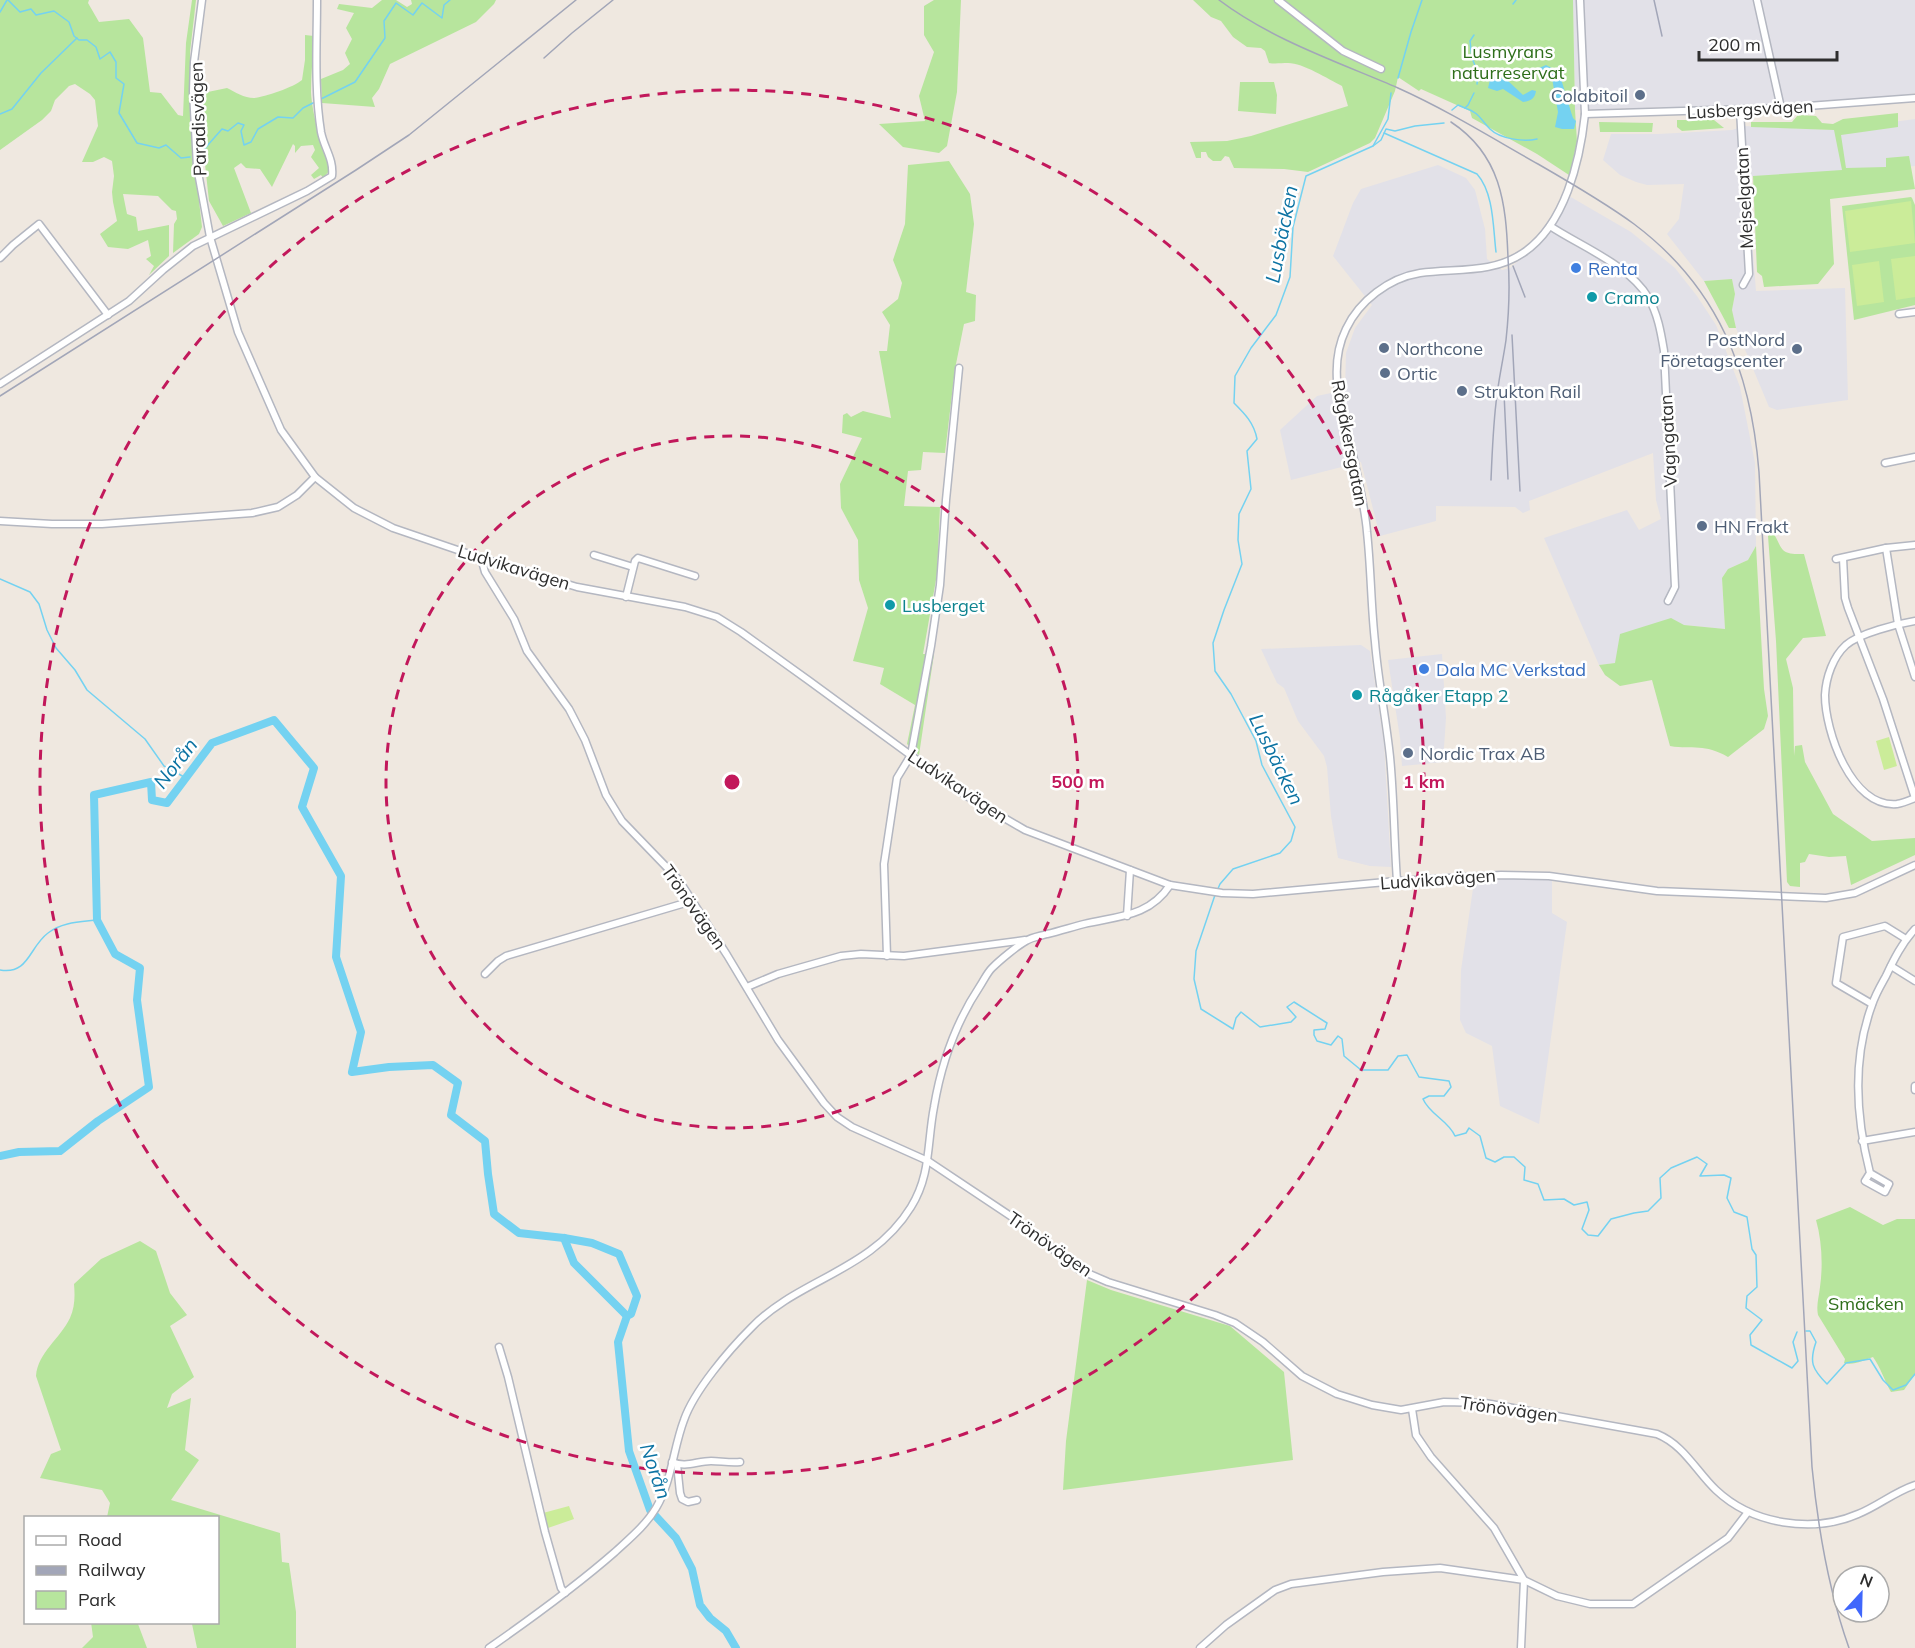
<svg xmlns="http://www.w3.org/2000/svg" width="1915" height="1648" viewBox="0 0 1915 1648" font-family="Mulish,sans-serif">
<rect width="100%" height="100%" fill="#efe8e0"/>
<g fill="#e2e1e8">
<polygon points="1573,0 1915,0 1915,93 1898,96 1776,104 1575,110"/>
<polygon points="1915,119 1915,166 1747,177 1756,291 1845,288 1848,400 1777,410 1769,407 1736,328 1732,310 1735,294 1732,279 1704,281 1667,234 1679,219 1684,184 1647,185 1636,182 1620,175 1603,160 1611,134 1658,134 1732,130 1744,126 1835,130"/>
<polygon points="1438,165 1466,178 1475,190 1485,229 1487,259 1502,270 1510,268 1538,245 1556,223 1569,196 1631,232 1675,268 1697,296 1716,325 1740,387 1755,463 1756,546 1748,560 1728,569 1722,578 1725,629 1684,625 1615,663 1599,665 1544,538 1627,510 1639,530 1661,519 1656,500 1653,453 1529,501 1530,510 1523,513 1515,507 1436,506 1436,521 1380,536 1361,462 1291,480 1280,430 1317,396 1345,390 1346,353 1355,328 1372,305 1333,256 1353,203 1361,189"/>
<polygon points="1361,645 1370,651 1384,744 1391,867 1370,866 1338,858 1331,816 1327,767 1324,756 1298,721 1284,688 1277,683 1261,649"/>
<polygon points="1442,654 1446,718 1443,762 1402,766 1400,738 1388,660"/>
<polygon points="1518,878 1552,880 1552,913 1567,922 1539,1124 1500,1106 1492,1046 1466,1033 1460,1020 1461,970 1474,882"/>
</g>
<g fill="#b7e59d">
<polygon points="0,0 89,0 88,3 99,22 129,19 143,38 150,92 161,93 178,115 183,116 186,43 192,0 196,0 190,52 190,123 202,227 199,234 173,253 174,224 177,219 176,211 172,210 158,196 123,194 127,214 136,217 138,231 169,225 169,256 149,275 154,266 146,259 151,256 148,240 128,249 108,247 100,234 117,221 113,202 112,192 114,176 112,161 104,157 93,162 82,162 98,126 95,100 90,94 75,84 69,86 55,100 51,111 42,120 0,150"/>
<polygon points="382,0 396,0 407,7 412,4 411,0 496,0 494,4 476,22 390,64 379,89 372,98 375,107 322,103 321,79 343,70 350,64 345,53 352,39 346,28 354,13 337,9 339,4 372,8"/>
<polygon points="934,0 961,0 957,92 947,146 939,153 903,147 879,124 925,121 919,96 934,52 924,35 924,6"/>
<path d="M 1193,0 L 1573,0 L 1575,110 L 1577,142 L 1570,173 L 1569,175 L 1537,154 L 1472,118 L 1470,111 L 1421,89 L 1419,91 L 1398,77 L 1395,91 L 1375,138 L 1370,143 L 1308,172 L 1284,169 L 1234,168 L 1229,157 L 1225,156 L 1221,161 L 1213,161 L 1208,157 L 1206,152 L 1201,152 L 1201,158 L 1196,158 L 1190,142 L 1227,141 L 1251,136 L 1348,106 L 1342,86 C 1328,79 1303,63 1288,63 C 1281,63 1275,64 1269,63 L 1265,51 L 1261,48 L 1247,47 L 1233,37 L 1221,21 L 1211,17 Z"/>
<path d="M 305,35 L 314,36 C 313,55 311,74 311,92 C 312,114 322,149 331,169 L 323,178 L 321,175 L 314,179 L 311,175 L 319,168 L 311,157 L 315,150 L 313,145 L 301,146 L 295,153 L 295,146 L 293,144 L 272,187 L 260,169 L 246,168 L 241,163 L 234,168 L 251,213 L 223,226 L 209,201 L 202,137 L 203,93 L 227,88 C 235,92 244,98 254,98 C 265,97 294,87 302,80 L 305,60 Z"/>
<polygon points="1240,82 1274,82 1277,95 1276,114 1238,111"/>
<polygon points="1898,113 1898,127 1841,135 1846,168 1886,167 1886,158 1909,156 1915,189 1830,199 1834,264 1818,284 1764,287 1762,276 1757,272 1753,176 1842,170 1834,130 1751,127 1751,122 1792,122 1798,115 1816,116 1822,123 1833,124 1843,119"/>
<polygon points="1677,120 1714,120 1724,128 1682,131 1677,127"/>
<polygon points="1599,122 1653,123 1652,132 1600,132"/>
<polygon points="949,161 970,194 974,224 966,292 976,295 975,321 964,324 955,369 945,453 923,452 921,470 908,471 904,506 940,507 937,574 923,654 934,654 919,755 907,744 915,705 880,684 884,668 853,661 868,608 859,580 858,540 841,508 840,484 862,438 842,433 843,415 847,413 851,417 863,411 891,418 879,351 887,351 890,325 882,312 898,299 902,283 893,260 905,224 908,165"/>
<polygon points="1911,197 1912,198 1915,205 1915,305 1854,320 1842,206"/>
<polygon points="1732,279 1735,294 1732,310 1736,328 1729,328 1704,281"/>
<path d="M 1773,532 C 1784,552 1780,554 1804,554 L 1826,636 L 1803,638 L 1786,659 L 1793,688 L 1794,756 L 1795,746 L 1802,745 L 1805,762 L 1833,814 L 1872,841 L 1915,838 L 1915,855 L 1851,885 L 1846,856 L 1829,857 L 1809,854 L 1805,862 L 1800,863 L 1800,887 L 1790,886 L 1787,882 L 1776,641 L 1768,536 Z"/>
<path d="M 1756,546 L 1764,689 L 1768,716 L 1764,729 L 1728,757 C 1704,743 1694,750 1670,746 L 1652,680 L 1620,686 L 1605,675 L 1599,665 L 1615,663 L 1620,634 L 1671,618 L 1684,625 L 1725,629 L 1722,578 L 1728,569 L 1748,560 Z"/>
<path d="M 1850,1207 L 1883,1225 L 1897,1219 L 1915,1219 L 1915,1374 L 1904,1390 L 1891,1392 C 1884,1380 1881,1368 1873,1357 C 1864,1360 1854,1366 1844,1363 L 1845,1359 L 1818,1315 C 1816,1305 1819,1297 1820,1287 C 1823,1266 1822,1241 1816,1220 Z"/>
<path d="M 140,1241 L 156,1251 L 170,1293 L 187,1315 L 170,1326 L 194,1377 L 172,1394 L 167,1408 L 191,1398 L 185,1450 L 199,1460 L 171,1500 L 280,1533 L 282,1562 L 289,1563 L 296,1612 L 296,1648 L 197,1648 L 192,1624 L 187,1623 L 218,1622 L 218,1518 L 107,1517 L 110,1503 L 102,1490 L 40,1478 L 51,1454 L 61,1450 L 36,1376 C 38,1352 60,1339 70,1318 C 75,1307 75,1296 74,1284 L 101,1259 Z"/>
<polygon points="1087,1280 1111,1290 1230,1326 1284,1372 1293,1460 1063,1490 1066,1441"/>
<polygon points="91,1622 135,1623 138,1624 147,1648 82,1648 93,1637"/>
</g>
<g fill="#cbec99">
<polygon points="1911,201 1915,243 1850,252 1845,211"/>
<polygon points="1915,256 1915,297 1896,300 1891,259"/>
<polygon points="1879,261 1884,302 1857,306 1852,265"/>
<polygon points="1889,737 1897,766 1884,770 1876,741"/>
<polygon points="569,1506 574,1519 548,1528 543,1513"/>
</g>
<g fill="#74d2f1">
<polygon points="1546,65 1559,72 1571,112 1573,118 1576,121 1574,129 1562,129 1555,127 1558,112 1552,78 1545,74 1538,74 1539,68"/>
<path d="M 1491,76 L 1506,79 L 1523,95 L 1532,90 L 1536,91 C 1535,99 1530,101 1523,102 L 1503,89 L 1497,91 L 1488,88 Z"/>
</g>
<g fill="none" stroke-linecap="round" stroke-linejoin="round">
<g stroke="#74d2f1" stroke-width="1.5">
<polyline points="8,0 20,12 31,9 36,15 54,11 69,22 74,36 79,40 87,40 96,47 100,59 110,52 116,62 116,78 124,84 119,113 137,143 159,148 166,145 181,158 190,157"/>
<polyline points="1513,4 1516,0"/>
<polyline points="0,12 7,0"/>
<path d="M 1474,35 L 1470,41 C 1471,48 1471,57 1474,63 C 1477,70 1479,75 1477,84"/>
<polyline points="1398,78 1411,32 1422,0"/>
<polyline points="319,100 355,82 385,38 384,21 396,3 413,15 422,3 442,18 444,5 450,0"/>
<path d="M 1465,108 C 1480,113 1480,119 1490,129 C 1500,139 1524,142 1537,139"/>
<polyline points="1452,110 1458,105 1465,108 1468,105 1474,93"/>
<polyline points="0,114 12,109 41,73 77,38"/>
<path d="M 1384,133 L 1477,174 C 1494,193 1493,228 1496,252"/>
<polyline points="1373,146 1381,140 1386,129 1395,131 1415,126 1444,123"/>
<polyline points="199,155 222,129 228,131 238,123 244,125 241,131 244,145 251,142 258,129 278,117 293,118 303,108 315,102"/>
<polyline points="0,579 30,592 39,604 47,630 56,648 75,670 87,690 145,739 164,766 186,778"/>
<path d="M 1217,891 L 1220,884 L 1233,869 L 1280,853 L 1291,841 L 1295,827 L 1262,765 L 1256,741 L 1231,694 L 1215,671 L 1213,643 L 1224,610 L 1242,564 L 1238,540 L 1239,514 L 1251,489 L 1247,451 L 1257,439 C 1254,423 1245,414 1234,403 L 1235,376 L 1251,348 L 1276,315 L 1290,277 L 1293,227 L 1306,176 L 1373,146 L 1388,119 L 1391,93"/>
<path d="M 1215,895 L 1196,951 L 1194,979 L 1201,1009 L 1233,1029 L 1236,1018 L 1241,1012 L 1260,1027 L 1291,1022 L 1296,1017 L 1287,1007 L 1294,1002 L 1327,1023 L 1325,1029 L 1314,1030 L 1314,1035 L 1317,1041 L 1331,1045 L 1338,1036 L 1342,1039 L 1344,1056 L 1361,1070 L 1388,1070 L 1398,1056 L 1407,1055 L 1419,1077 L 1449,1081 L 1451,1087 L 1444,1096 L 1429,1096 L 1423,1099 C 1430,1115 1448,1120 1455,1136 L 1466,1133 L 1469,1128 L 1480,1136 L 1486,1158 L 1495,1162 L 1504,1157 L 1514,1157 L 1525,1167 L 1524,1180 L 1538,1184 L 1544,1200 L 1564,1199 L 1574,1205 L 1587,1202 L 1589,1210 L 1582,1229 L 1588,1235 L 1598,1236 L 1611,1219 L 1634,1213 L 1648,1211 L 1661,1198 L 1660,1178 L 1671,1168 L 1697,1157 L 1707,1164 L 1700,1176 L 1724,1175 L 1731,1178 L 1727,1198 L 1734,1212 L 1747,1217 L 1752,1249 L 1756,1255 L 1757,1287 L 1747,1296 L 1746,1308 L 1762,1320 L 1750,1335 L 1751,1345 L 1792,1368 L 1798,1361 L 1793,1342 L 1797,1332"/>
<path d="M 0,970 C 29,975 29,947 48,933 C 62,922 80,922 97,920"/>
<path d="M 1806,1331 L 1810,1331 L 1816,1342 C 1809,1362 1812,1369 1827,1384 L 1846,1363 L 1870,1359 L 1883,1380 L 1893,1390 L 1906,1385 L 1915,1374"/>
</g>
<g stroke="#74d2f1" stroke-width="8">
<polyline points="0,1156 19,1152 60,1151 98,1121 149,1087 137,1000 140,968 115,954 97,920 94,795 151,782 152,800 167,803 212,743 274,720 314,768 302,807 341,876 336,957 361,1032 352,1072 389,1067 433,1065 458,1083 451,1115 485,1141 488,1174 494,1214 519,1233 564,1238 592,1243 619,1254 637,1296 631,1314 627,1316 618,1342 629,1451 650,1510 676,1538 692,1569 700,1605 710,1618 726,1631 736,1648"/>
<polyline points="564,1238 574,1263 627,1316"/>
</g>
<defs>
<g id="minor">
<polyline points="202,0 194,62 193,91 197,167 210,237 238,332 281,430 315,477 354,508 393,528 481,558 577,587 685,607 717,617 741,632 808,680 965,795 1025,830 1170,885 1222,893 1253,894 1397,881 1501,875 1549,876 1657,891 1826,898 1855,893 1915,865"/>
<polyline points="1278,0 1343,51 1381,69"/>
<polyline points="1757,0 1781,108"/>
<polyline points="1740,109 1749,274 1743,285"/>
<polyline points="1585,114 1781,108 1915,98"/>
<path d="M 1550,226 C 1580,246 1629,265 1648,297 C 1658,314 1661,333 1664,351 L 1675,587 L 1668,601"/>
<polyline points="0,258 13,245 39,224 108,315"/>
<polyline points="1899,314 1915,312"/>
<path d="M 0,384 L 129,301 L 163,270 L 193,246 L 307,191 L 332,176 C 334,159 324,148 321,132 C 314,88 317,44 317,0"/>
<polyline points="1885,463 1915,457"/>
<polyline points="0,521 52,524 102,524 252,513 278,507 297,495 315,477"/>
<polyline points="1886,548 1898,624 1915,677"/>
<polyline points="594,555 633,567"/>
<path d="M 481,558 L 485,572 L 514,619 L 527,651 L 569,709 L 585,740 L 606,795 L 622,821 L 678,879 L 727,955 L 778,1040 L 824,1103 L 837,1117 L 852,1127 L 928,1161 L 1018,1221 L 1078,1269 L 1108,1282 L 1215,1315 L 1235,1323 L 1263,1342 L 1302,1376 L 1337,1394 L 1372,1405 L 1401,1410 L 1444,1402 L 1485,1403 L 1657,1434 C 1684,1445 1696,1471 1716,1490 C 1752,1524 1812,1534 1858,1514 C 1878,1506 1894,1492 1915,1485"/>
<polyline points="1843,558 1845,598 1848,608 1883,699 1915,798"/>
<polyline points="1836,559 1886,548 1915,545"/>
<polyline points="626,597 635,561 638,558 695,576"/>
<path d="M 1915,621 C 1897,624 1860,633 1846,645 C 1833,657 1826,677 1825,695 C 1825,731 1851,808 1897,804 C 1903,803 1910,800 1915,798"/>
<path d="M 1397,881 C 1394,839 1394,798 1390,757 C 1386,718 1378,680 1375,642 C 1371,606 1371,569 1367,532 C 1365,507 1358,480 1353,455 C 1343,414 1326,370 1346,329 C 1359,301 1389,278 1420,273 C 1455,268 1492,274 1523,253 C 1565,225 1580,161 1585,114 L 1580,0"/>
<polyline points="1127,916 1130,870"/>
<polyline points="887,956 884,864 897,778 911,755 931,646 940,585 946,500 959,368"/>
<polyline points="1891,966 1915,981"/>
<polyline points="485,974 498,961 506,956 692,901"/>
<polyline points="747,987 778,974 841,956 861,954 904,956 1025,940"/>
<polyline points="1872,1004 1836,983 1843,937 1885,926 1906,939"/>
<polyline points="1915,1086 1915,1090"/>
<polyline points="1862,1141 1915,1132"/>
<path d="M 1870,1173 L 1889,1184 L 1885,1192 L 1865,1181 L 1870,1173 C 1856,1118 1852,1059 1872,1005 C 1875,995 1881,985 1886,976 C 1894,959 1902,943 1915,929"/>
<polyline points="499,1347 508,1377 545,1532 561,1588 565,1593"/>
<polyline points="1412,1409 1416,1435 1431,1457 1494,1528 1524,1580 1557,1596 1590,1604 1633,1604 1728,1538 1748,1512"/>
<path d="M 672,1462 C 686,1468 697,1461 711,1461 C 720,1461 730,1463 740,1462"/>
<polyline points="677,1464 680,1493 682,1499 688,1502 697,1500"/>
<path d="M 489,1648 C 532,1618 575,1587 615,1552 C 629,1539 646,1525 656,1508 C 672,1481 673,1449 684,1420 C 694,1391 729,1350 751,1328 C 799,1278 871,1272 911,1207 C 931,1175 927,1143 934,1107 C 941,1065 956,1022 980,986 C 984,980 987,973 992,968 C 1000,960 1017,946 1026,941 C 1032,937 1041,936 1047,934 C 1060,931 1072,927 1084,924 C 1118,916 1149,917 1170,885"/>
<polyline points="1200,1648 1226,1625 1275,1590 1291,1584 1383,1572 1440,1568 1524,1580 1521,1648"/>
</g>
</defs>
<use href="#minor" stroke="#b4b7c1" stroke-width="9"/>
<use href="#minor" stroke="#fff" stroke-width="6"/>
<g stroke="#a2a6b8" stroke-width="1.5">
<path d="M 1219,0 C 1272,40 1338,62 1398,88 C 1447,110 1492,138 1538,164 C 1571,183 1604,202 1634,224 C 1718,287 1751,371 1759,472 L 1812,1467 C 1818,1529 1828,1589 1849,1648"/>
<polyline points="1654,0 1662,36"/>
<polyline points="544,58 572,33 613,0"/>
<path d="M 1451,122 C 1501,155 1506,203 1508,258 C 1510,285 1509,313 1506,340 C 1503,361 1498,382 1496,403 C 1493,429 1492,455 1491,480"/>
<polyline points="1513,266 1525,297"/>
<polyline points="1512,335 1520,491"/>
<polyline points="1504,393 1508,479"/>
<polyline points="0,396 356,170 409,135 576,0"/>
</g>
</g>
<g fill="none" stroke="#c2185b" stroke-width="3" stroke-dasharray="10 8">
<circle cx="732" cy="782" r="346"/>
<circle cx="732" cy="782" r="692"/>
</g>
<g fill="#5c6f8a" stroke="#fff" stroke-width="2">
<circle cx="1640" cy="95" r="6"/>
<circle cx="1384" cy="348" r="6"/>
<circle cx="1797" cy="349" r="6"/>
<circle cx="1385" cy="373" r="6"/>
<circle cx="1462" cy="391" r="6"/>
<circle cx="1702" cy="526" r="6"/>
<circle cx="1408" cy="753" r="6"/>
</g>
<g fill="#3f7fe0" stroke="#fff" stroke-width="2">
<circle cx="1576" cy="268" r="6"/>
<circle cx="1424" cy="669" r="6"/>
</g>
<g fill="#0f9aa8" stroke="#fff" stroke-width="2">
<circle cx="1592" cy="297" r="6"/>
<circle cx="890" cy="605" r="6"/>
<circle cx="1357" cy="695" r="6"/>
</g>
<g text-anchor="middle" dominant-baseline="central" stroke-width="5" stroke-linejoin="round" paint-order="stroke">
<g font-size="18" fill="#2e6e1a" stroke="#fff">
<text x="1508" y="51">Lusmyrans<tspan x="1508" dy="21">naturreservat</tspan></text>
<text x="1866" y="1303">Smäcken</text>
</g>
<g font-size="18" fill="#4e5e75" stroke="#fff" text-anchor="start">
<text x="1628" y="95" text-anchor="end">Colabitoil</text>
<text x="1785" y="339" text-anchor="end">PostNord<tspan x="1785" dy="21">Företagscenter</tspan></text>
<text x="1396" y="348">Northcone</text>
<text x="1397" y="373">Ortic</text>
<text x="1474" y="391">Strukton Rail</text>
<text x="1714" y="526">HN Frakt</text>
<text x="1420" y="753">Nordic Trax AB</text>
</g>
<g font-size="18" fill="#2e2e2e" stroke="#fff">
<text transform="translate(1750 109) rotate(-3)">Lusbergsvägen</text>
<text transform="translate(198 119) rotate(-92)">Paradisvägen</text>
<text transform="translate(1744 198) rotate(-93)">Mejselgatan</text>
<text transform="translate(1668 441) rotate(-93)">Vagngatan</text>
<text transform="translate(1350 443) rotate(79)">Rågåkersgatan</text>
<text transform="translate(514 567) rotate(17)">Ludvikavägen</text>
<text transform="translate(958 786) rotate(34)">Ludvikavägen</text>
<text transform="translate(1438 879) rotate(-4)">Ludvikavägen</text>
<text transform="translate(694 907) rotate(55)">Trönövägen</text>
<text transform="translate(1050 1244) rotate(35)">Trönövägen</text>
<text transform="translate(1509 1409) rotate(8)">Trönövägen</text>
</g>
<g font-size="18" fill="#366cbe" stroke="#fff" text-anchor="start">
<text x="1588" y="268">Renta</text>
<text x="1436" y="669">Dala MC Verkstad</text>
</g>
<g font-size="18" fill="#0d838f" stroke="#fff" text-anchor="start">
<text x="1604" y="297">Cramo</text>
<text x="902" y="605">Lusberget</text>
<text x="1369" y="695">Rågåker Etapp 2</text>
</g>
<g font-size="20" font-style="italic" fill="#0c73a3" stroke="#fff">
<text transform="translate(1281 234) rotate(-79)">Lusbäcken</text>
<text transform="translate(1277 759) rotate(64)">Lusbäcken</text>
<text transform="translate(175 763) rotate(-52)">Norån</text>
<text transform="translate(656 1471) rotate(71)">Norån</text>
</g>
</g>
<circle cx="732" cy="782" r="9" fill="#c2185b" stroke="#fff" stroke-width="3"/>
<g font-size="18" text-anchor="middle" font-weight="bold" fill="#c2185b" stroke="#fff" stroke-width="5" stroke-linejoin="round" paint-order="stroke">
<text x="1078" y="788">500 m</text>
<text x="1424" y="788">1 km</text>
</g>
<rect x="24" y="1516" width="195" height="108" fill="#ffffff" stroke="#ababab" stroke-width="1.5"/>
<rect x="36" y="1536" width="30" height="9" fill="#ffffff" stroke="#ababab" stroke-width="1.5"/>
<text x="78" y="1546" font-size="18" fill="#2e2e2e">Road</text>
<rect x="36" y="1566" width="30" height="9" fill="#a2a6b8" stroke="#ababab" stroke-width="1.5"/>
<text x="78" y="1576" font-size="18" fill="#2e2e2e">Railway</text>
<rect x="36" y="1591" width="30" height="18" fill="#b7e59d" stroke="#ababab" stroke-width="1.5"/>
<text x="78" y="1606" font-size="18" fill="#2e2e2e">Park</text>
<g transform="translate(1861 1594) rotate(22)"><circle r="28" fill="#ffffff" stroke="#ababab" stroke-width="1.5"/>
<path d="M0-4.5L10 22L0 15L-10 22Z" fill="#4067fc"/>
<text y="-9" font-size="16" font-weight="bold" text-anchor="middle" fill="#2e2e2e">N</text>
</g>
<path d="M1699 51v9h138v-9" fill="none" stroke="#2e2e2e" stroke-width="3"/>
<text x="1708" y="51" font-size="18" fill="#2e2e2e" stroke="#ffffff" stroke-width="4.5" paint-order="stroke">200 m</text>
</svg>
